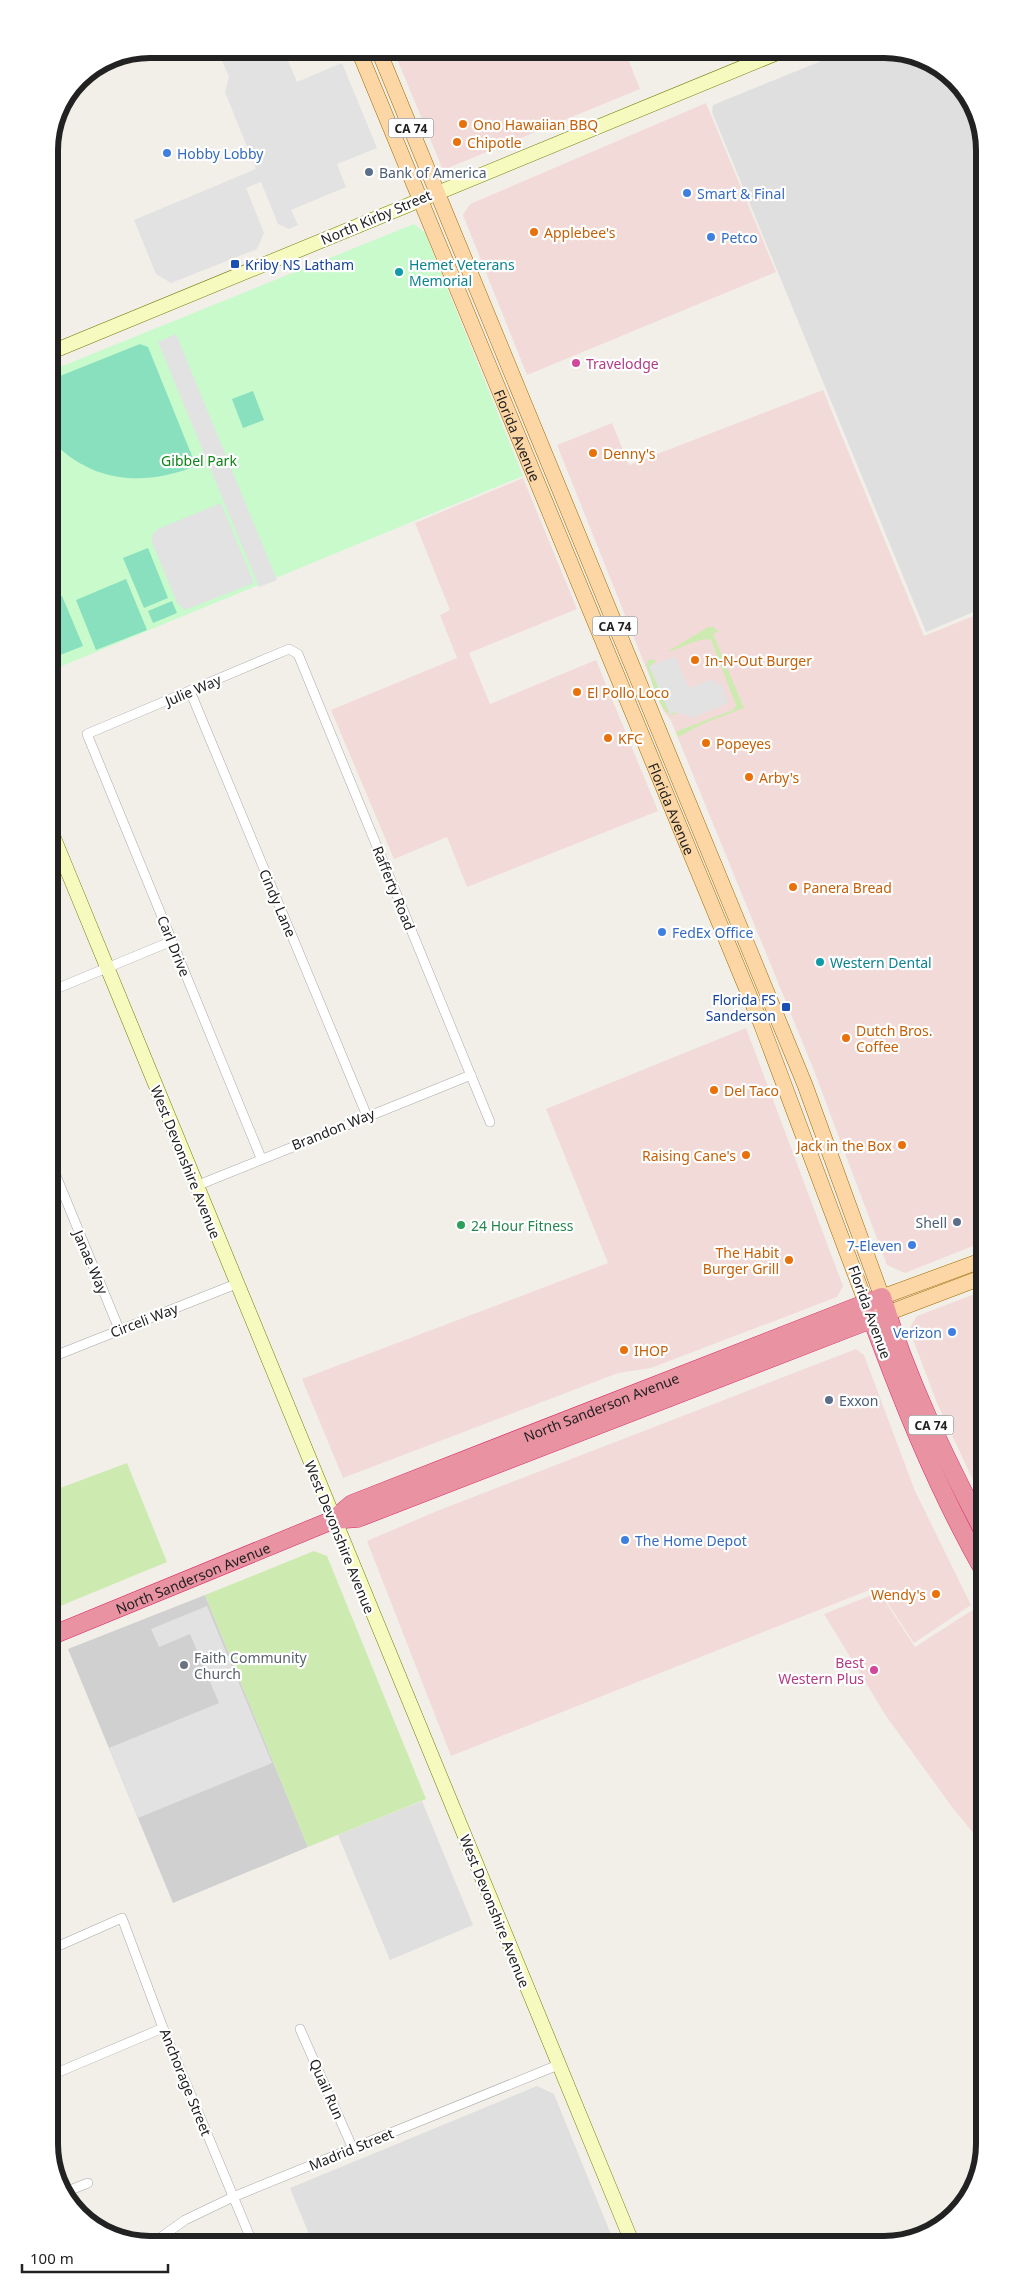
<svg xmlns="http://www.w3.org/2000/svg" width="1034" height="2294" viewBox="0 0 1034 2294" font-family="'Noto Sans',sans-serif">
<rect width="100%" height="100%" fill="#f2efe9"/>
<g fill="#e0dfdf">
<polygon points="851,49 891,49 946,69 980,117 981,609 926,632 712,112 713,105"/>
<polygon points="422,1801 473,1925 390,1960 338,1835"/>
<polygon points="537,2086 554,2094 614,2242 313,2244 290,2188"/>
</g>
<g fill="#f2dad9">
<polygon points="393,49 624,49 640,89 443,170"/>
<polygon points="706,103 776,272 527,375 463,215 470,204"/>
<polygon points="823,390 924,636 981,613 983,1242 905,1273 887,1265 813,1068 671,721 663,710 557,445 612,423 629,465"/>
<polygon points="523,478 577,609 469,653 490,704 596,660 658,811 467,887 447,837 394,859 331,710 457,658 440,615 450,610 415,523"/>
<polygon points="746,1028 843,1286 837,1297 651,1368 618,1373 343,1478 302,1379 608,1263 546,1109"/>
<polygon points="983,1291 984,1504 937,1403 909,1329 917,1316"/>
<polygon points="856,1349 864,1355 915,1491 971,1605 914,1643 877,1587 451,1756 367,1541 437,1511"/>
<polygon points="879,1592 915,1647 974,1609 984,1622 984,1846 952,1807 886,1716 824,1614"/>
</g>
<polygon fill="#d0d0d0" points="205,1595 308,1847 173,1903 68,1649"/>
<g fill="#cdebb0">
<path d="M 708,627 L 713,627 L 719,631 L 713,634 L 744,708 L 702,724 L 678,737 L 676,733 L 680,730 L 733,710 L 736,705 L 711,640 C 702,636 678,650 667,652 Z"/>
<path d="M 650,659 L 657,661 L 650,666 L 670,714 L 676,712 L 677,714 L 672,715 C 658,711 651,677 646,664 Z"/>
<polygon points="127,1463 167,1562 53,1609 52,1491"/>
<polygon points="314,1551 327,1556 426,1799 308,1847 205,1595"/>
</g>
<polygon fill="#c8facc" points="414,224 425,233 523,476 50,671 50,371"/>
<g fill="#88e0be">
<path d="M 140,344 L 148,347 L 196,466 C 143,487 91,483 50,439 L 50,380 Z"/>
<polygon points="253,391 264,420 243,428 232,399"/>
<polygon points="148,548 168,598 144,608 123,558"/>
<polygon points="126,579 147,630 96,650 76,600"/>
<polygon points="62,596 83,646 50,659 50,601"/>
<polygon points="172,601 177,613 153,623 148,611"/>
</g>
<g fill="#e2e2e2">
<polygon points="217,49 283,49 297,82 342,63 377,148 337,164 346,187 291,210 298,225 289,229 278,224 261,182 246,188 264,233 257,249 171,283 156,274 134,220 256,169 225,92 229,77"/>
<polygon points="176,334 277,580 259,587 158,342"/>
<polygon points="221,503 254,583 185,610 177,603 152,542 152,535 158,529"/>
<polygon points="675,657 689,688 713,679 715,685 721,683 728,703 693,718 676,712 670,714 649,666"/>
<polygon points="207,1606 272,1763 138,1818 109,1748 219,1703 190,1634 159,1647 151,1629"/>
</g>
<g fill="none" stroke-linecap="round" stroke-linejoin="round">
<defs>
<g id="street">
<polyline points="190,691 367,1116"/>
<polyline points="51,991 172,941"/>
<polyline points="261,1158 87,734 289,649 298,654 490,1122"/>
<polyline points="52,1166 119,1329"/>
<polyline points="196,1186 471,1075"/>
<polyline points="52,1357 236,1284"/>
<polyline points="54,1948 122,1918 163,2028 253,2244"/>
<polyline points="300,2029 353,2149"/>
<polyline points="54,2074 163,2028"/>
<polyline points="65,2192 88,2183"/>
<polyline points="150,2245 185,2220 233,2197 558,2065"/>
</g>
<g id="secondary">
<polyline points="49,353 787,49"/>
<polyline points="51,831 632,2242"/>
</g>
<g id="primary">
<path id="s1" d="M 358,49 L 762,1026 L 872,1319 L 983,1277"/>
<polyline points="378,49 805,1085 882,1297 983,1260"/>
</g>
<g id="highway">
<path d="M 333,1520 L 358,1518 L 872,1319 C 904,1406 938,1490 984,1571"/>
<path id="s2" d="M 53,1635 L 333,1520 L 352,1504 L 882,1297 C 907,1379 944,1456 984,1532"/>
</g>
</defs>
<use href="#street" stroke="#a9a9a9" stroke-width="10"/>
<use href="#secondary" stroke="#707d05" stroke-width="15"/>
<use href="#primary" stroke="#a06b00" stroke-width="16"/>
<use href="#highway" stroke="#dc2a67" stroke-width="19"/>
<use href="#street" stroke="#fff" stroke-width="9"/>
<use href="#secondary" stroke="#f7fabf" stroke-width="14"/>
<use href="#primary" stroke="#fcd6a4" stroke-width="15"/>
<use href="#highway" stroke="#e892a2" stroke-width="18"/>
</g>
<g fill="#e8710a" stroke="#fff" stroke-width="2">
<circle cx="463" cy="124" r="5"/>
<circle cx="457" cy="142" r="5"/>
<circle cx="534" cy="232" r="5"/>
<circle cx="593" cy="453" r="5"/>
<circle cx="695" cy="660" r="5"/>
<circle cx="577" cy="692" r="5"/>
<circle cx="608" cy="738" r="5"/>
<circle cx="706" cy="743" r="5"/>
<circle cx="749" cy="777" r="5"/>
<circle cx="793" cy="887" r="5"/>
<circle cx="846" cy="1038" r="5"/>
<circle cx="714" cy="1090" r="5"/>
<circle cx="902" cy="1145" r="5"/>
<circle cx="746" cy="1155" r="5"/>
<circle cx="789" cy="1260" r="5"/>
<circle cx="624" cy="1350" r="5"/>
<circle cx="936" cy="1594" r="5"/>
</g>
<g fill="#3f7fe0" stroke="#fff" stroke-width="2">
<circle cx="167" cy="153" r="5"/>
<circle cx="687" cy="193" r="5"/>
<circle cx="711" cy="237" r="5"/>
<circle cx="662" cy="932" r="5"/>
<circle cx="912" cy="1245" r="5"/>
<circle cx="952" cy="1332" r="5"/>
<circle cx="625" cy="1540" r="5"/>
</g>
<g fill="#5c6f8a" stroke="#fff" stroke-width="2">
<circle cx="369" cy="172" r="5"/>
<circle cx="957" cy="1222" r="5"/>
<circle cx="829" cy="1400" r="5"/>
</g>
<g fill="#1a4fb4" stroke="#fff" stroke-width="2">
<rect x="230" y="259" width="10" height="10" rx="2.5"/>
<rect x="781" y="1002" width="10" height="10" rx="2.5"/>
</g>
<g fill="#0f9aa8" stroke="#fff" stroke-width="2">
<circle cx="399" cy="272" r="5"/>
<circle cx="820" cy="962" r="5"/>
</g>
<g fill="#d1479c" stroke="#fff" stroke-width="2">
<circle cx="576" cy="363" r="5"/>
<circle cx="874" cy="1670" r="5"/>
</g>
<circle fill="#2e9e5b" stroke="#fff" stroke-width="2" cx="461" cy="1225" r="5"/>
<circle fill="#6b7280" stroke="#fff" stroke-width="2" cx="184" cy="1665" r="5"/>
<g text-anchor="middle" dominant-baseline="central" stroke-width="4.5" stroke-linejoin="round" paint-order="stroke">
<g fill="#fff" stroke="#646464" stroke-width="1">
<rect x="388.5" y="118.5" width="45" height="19" rx="4"/>
<rect x="592.5" y="616.5" width="45" height="19" rx="4"/>
<rect x="908.5" y="1415.5" width="45" height="19" rx="4"/>
</g>
<g font-size="12" font-weight="bold" fill="#222">
<text x="411" y="128">CA 74</text>
<text x="615" y="626">CA 74</text>
<text x="931" y="1425">CA 74</text>
</g>
<g font-size="14" fill="#c56008" stroke="#fff" text-anchor="start">
<text x="473" y="124">Ono Hawaiian BBQ</text>
<text x="467" y="142">Chipotle</text>
<text x="544" y="232">Applebee's</text>
<text x="603" y="453">Denny's</text>
<text x="705" y="660">In-N-Out Burger</text>
<text x="587" y="692">El Pollo Loco</text>
<text x="618" y="738">KFC</text>
<text x="716" y="743">Popeyes</text>
<text x="759" y="777">Arby's</text>
<text x="803" y="887">Panera Bread</text>
<text x="856" y="1030">Dutch Bros.<tspan x="856" dy="16">Coffee</tspan></text>
<text x="724" y="1090">Del Taco</text>
<text x="892" y="1145" text-anchor="end">Jack in the Box</text>
<text x="736" y="1155" text-anchor="end">Raising Cane's</text>
<text x="779" y="1252" text-anchor="end">The Habit<tspan x="779" dy="16">Burger Grill</tspan></text>
<text x="634" y="1350">IHOP</text>
<text x="926" y="1594" text-anchor="end">Wendy's</text>
</g>
<g font-size="14" fill="#366cbe" stroke="#fff" text-anchor="start">
<text x="177" y="153">Hobby Lobby</text>
<text x="697" y="193">Smart &amp; Final</text>
<text x="721" y="237">Petco</text>
<text x="672" y="932">FedEx Office</text>
<text x="902" y="1245" text-anchor="end">7-Eleven</text>
<text x="942" y="1332" text-anchor="end">Verizon</text>
<text x="635" y="1540">The Home Depot</text>
</g>
<g font-size="14" fill="#4e5e75" stroke="#fff" text-anchor="start">
<text x="379" y="172">Bank of America</text>
<text x="947" y="1222" text-anchor="end">Shell</text>
<text x="839" y="1400">Exxon</text>
</g>
<g font-size="14" fill="#222" stroke="#fff">
<text transform="translate(376 217) rotate(-23)">North Kirby Street</text>
<text stroke="none"><textPath href="#s1" startOffset="418">Florida Avenue</textPath></text>
<text transform="translate(193 690) rotate(-23)">Julie Way</text>
<text stroke="none"><textPath href="#s1" startOffset="822">Florida Avenue</textPath></text>
<text transform="translate(394 888) rotate(68)">Rafferty Road</text>
<text transform="translate(278 903) rotate(67)">Cindy Lane</text>
<text transform="translate(174 946) rotate(68)">Carl Drive</text>
<text transform="translate(333 1129) rotate(-22)">Brandon Way</text>
<text transform="translate(186 1162) rotate(68)">West Devonshire Avenue</text>
<text transform="translate(91 1262) rotate(67)">Janae Way</text>
<text transform="translate(870 1312) rotate(70)">Florida Avenue</text>
<text transform="translate(144 1320) rotate(-21)">Circeli Way</text>
<text stroke="none"><textPath href="#s2" startOffset="595">North Sanderson Avenue</textPath></text>
<text transform="translate(340 1537) rotate(68)">West Devonshire Avenue</text>
<text stroke="none"><textPath href="#s2" startOffset="151">North Sanderson Avenue</textPath></text>
<text transform="translate(495 1911) rotate(68)">West Devonshire Avenue</text>
<text transform="translate(186 2082) rotate(68)">Anchorage Street</text>
<text transform="translate(327 2089) rotate(66)">Quail Run</text>
<text transform="translate(351 2149) rotate(-22)">Madrid Street</text>
</g>
<g font-size="14" fill="#164399" stroke="#fff" text-anchor="start">
<text x="245" y="264">Kriby NS Latham</text>
<text x="776" y="999" text-anchor="end">Florida FS<tspan x="776" dy="16">Sanderson</tspan></text>
</g>
<g font-size="14" fill="#0d838f" stroke="#fff" text-anchor="start">
<text x="409" y="264">Hemet Veterans<tspan x="409" dy="16">Memorial</tspan></text>
<text x="830" y="962">Western Dental</text>
</g>
<g font-size="14" fill="#b23c85" stroke="#fff" text-anchor="start">
<text x="586" y="363">Travelodge</text>
<text x="864" y="1662" text-anchor="end">Best<tspan x="864" dy="16">Western Plus</tspan></text>
</g>
<g font-size="14" fill="#0c8416" stroke="#fff">
<text x="199" y="460">Gibbel Park</text>
</g>
<g font-size="14" fill="#27864d" stroke="#fff" text-anchor="start">
<text x="471" y="1225">24 Hour Fitness</text>
</g>
<g font-size="14" fill="#5b616d" stroke="#fff" text-anchor="start">
<text x="194" y="1657">Faith Community<tspan x="194" dy="16">Church</tspan></text>
</g>
</g>
<path d="M0 0H1034V2294H0ZM150 58H884A92 92 0 0 1 976 150V2144A92 92 0 0 1 884 2236H150A92 92 0 0 1 58 2144V150A92 92 0 0 1 150 58Z" fill="#fff" fill-rule="evenodd"/>
<path fill="none" stroke="#222" stroke-width="6" d="M150 58H884A92 92 0 0 1 976 150V2144A92 92 0 0 1 884 2236H150A92 92 0 0 1 58 2144V150A92 92 0 0 1 150 58Z"/>
<path d="M22 2264v8h146v-8" fill="none" stroke="#222222" stroke-width="2.5"/>
<text x="30" y="2264" font-size="15" fill="#222222" stroke="#ffffff" stroke-width="4" paint-order="stroke">100 m</text>
</svg>
